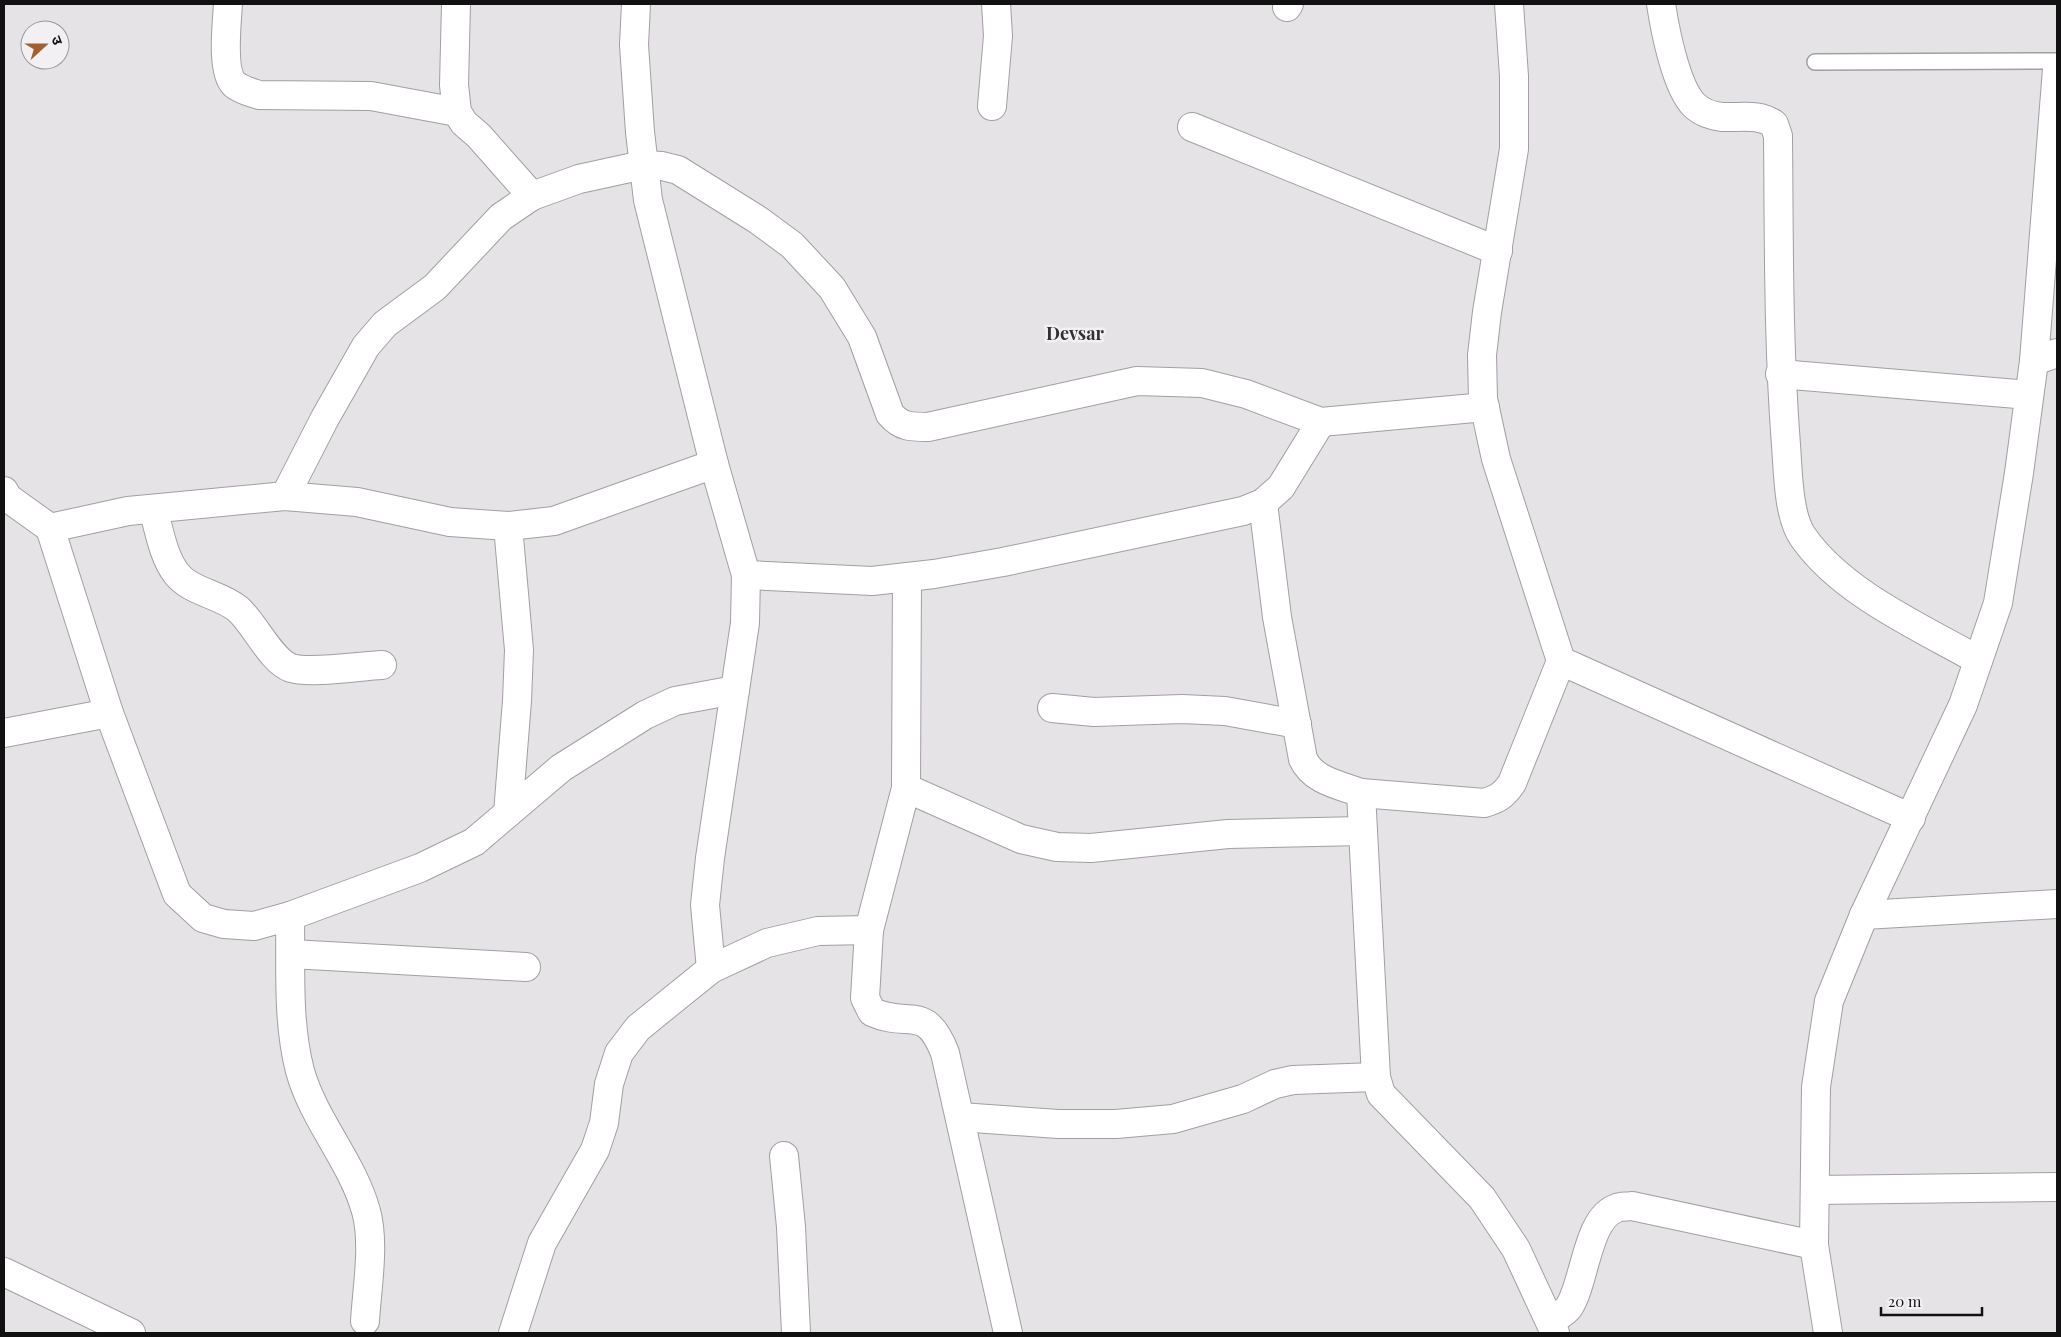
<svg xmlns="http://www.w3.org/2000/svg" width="2061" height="1337" viewBox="0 0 2061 1337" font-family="'Playfair Display','Noto Sans Devanagari',serif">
<rect width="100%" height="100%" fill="#e5e3e6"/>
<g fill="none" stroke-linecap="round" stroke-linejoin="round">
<defs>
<polyline id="lane" points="1815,62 2057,61"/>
<g id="street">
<path d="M 228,4 C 227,22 221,70 234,84 C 241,90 250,92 259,95 L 371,96 L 457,112"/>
<polyline points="456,4 454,85 457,112 464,123 479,136 532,196"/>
<polyline points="636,4 634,45 640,132 648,200 714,464 746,575 745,623 710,858 705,905 711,969"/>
<polyline points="1509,4 1514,76 1514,149 1487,312 1482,355 1483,399 1496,459 1561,661 1911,818"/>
<path d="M 1661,4 C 1665,30 1676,87 1694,105 C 1701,112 1713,116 1722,117 C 1741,118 1758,113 1774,124 L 1778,136 C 1779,239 1778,342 1786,445 C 1788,471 1788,516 1803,537 C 1842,593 1920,627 1978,660"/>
<polyline points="1287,7 1289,4"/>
<polyline points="992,106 998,36 996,4"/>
<polyline points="1192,127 1498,251"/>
<polyline points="2034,361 2057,353"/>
<polyline points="1780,374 2029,395"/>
<polyline points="4,491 8,498 50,528 128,511 285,496 357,502 450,522 508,526 554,521 714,464"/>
<path d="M 285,496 L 325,418 L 366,346 L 385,324 L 435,287 L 501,217 L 532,196 L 579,179 L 643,165 L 662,166 L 678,170 L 758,220 L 792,245 L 832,288 L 862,337 L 890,414 C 901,427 911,427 928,427 L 1137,381 L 1202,383 L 1246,394 L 1321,422 L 1485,407"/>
<path d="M 1263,503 L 1277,617 L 1303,759 C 1313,781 1340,785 1361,793 L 1376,1077 L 1381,1094 L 1482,1198 L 1516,1249 L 1555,1333"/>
<path d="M 153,509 C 159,529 163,556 176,573 C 190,592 220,594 238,609 C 255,624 271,661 291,668 C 310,674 360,666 382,665"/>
<polyline points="50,528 109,713 177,894 203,918 224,924 254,926 290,916 420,868 474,842 561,768 645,715 675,701 735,690"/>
<polyline points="746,575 872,581 934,574 1003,562 1243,511 1263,503 1281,487 1321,422"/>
<path d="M 907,577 L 906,788 L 869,930 L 865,998 L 872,1012 C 909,1029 925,1002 945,1053 L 1008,1333"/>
<polyline points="1052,708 1094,712 1182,709 1225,711 1297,724"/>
<polyline points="4,733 109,713"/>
<polyline points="906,788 1021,839 1057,847 1091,848 1228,834 1363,831"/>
<path d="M 1361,793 L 1484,803 C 1498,799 1504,795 1512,783 L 1561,661"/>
<polyline points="508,813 517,701 519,650 508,526"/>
<polyline points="1864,915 2057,904"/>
<path d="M 290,916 C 291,968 287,1021 300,1071 C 314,1121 352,1161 366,1211 C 375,1243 367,1288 365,1321"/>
<polyline points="291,954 526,967"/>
<polyline points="960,1117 1058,1124 1116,1124 1173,1119 1243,1099 1275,1084 1293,1080 1376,1077"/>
<polyline points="784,1156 791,1227 796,1333"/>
<polyline points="1816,1190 2057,1187"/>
<polyline points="4,1272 131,1333"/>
<path d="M 1550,1321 C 1556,1317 1565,1313 1569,1307 C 1585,1283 1587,1217 1617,1208 C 1621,1206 1627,1207 1632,1206 L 1814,1245"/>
<polyline points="513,1333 542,1243 595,1150 604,1123 609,1084 619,1053 638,1028 711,969 767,943 818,931 869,930"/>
</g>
<polyline id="secondary" points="1828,1333 1814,1245 1816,1087 1829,1001 1864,915 1963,705 1998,603 2019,473 2034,361 2057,69"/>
</defs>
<use href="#lane" stroke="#a19fa2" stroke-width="18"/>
<use href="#street" stroke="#a19fa2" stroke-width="30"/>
<use href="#secondary" stroke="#a19fa2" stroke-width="30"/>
<use href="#lane" stroke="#fff" stroke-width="15"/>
<use href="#street" stroke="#fff" stroke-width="28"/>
<use href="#secondary" stroke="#fff" stroke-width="28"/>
</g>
<g text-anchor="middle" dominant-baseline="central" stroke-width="5" stroke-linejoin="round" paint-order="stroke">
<g font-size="18" font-weight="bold" fill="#313032" stroke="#f2f0f3">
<text x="1075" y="333">Devsar</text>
</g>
</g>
<rect width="2061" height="1337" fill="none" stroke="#111112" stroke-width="10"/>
<g transform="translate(45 45) rotate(69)"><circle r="24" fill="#f2f0f3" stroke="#989799"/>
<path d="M0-4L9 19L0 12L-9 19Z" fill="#a3602e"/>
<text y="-8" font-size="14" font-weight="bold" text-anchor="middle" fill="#111112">उ</text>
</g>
<path d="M1881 1307v8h101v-8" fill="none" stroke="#111112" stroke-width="2.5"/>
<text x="1888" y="1307" font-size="15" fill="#111112" stroke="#f2f0f3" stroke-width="4" paint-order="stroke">20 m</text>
</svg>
